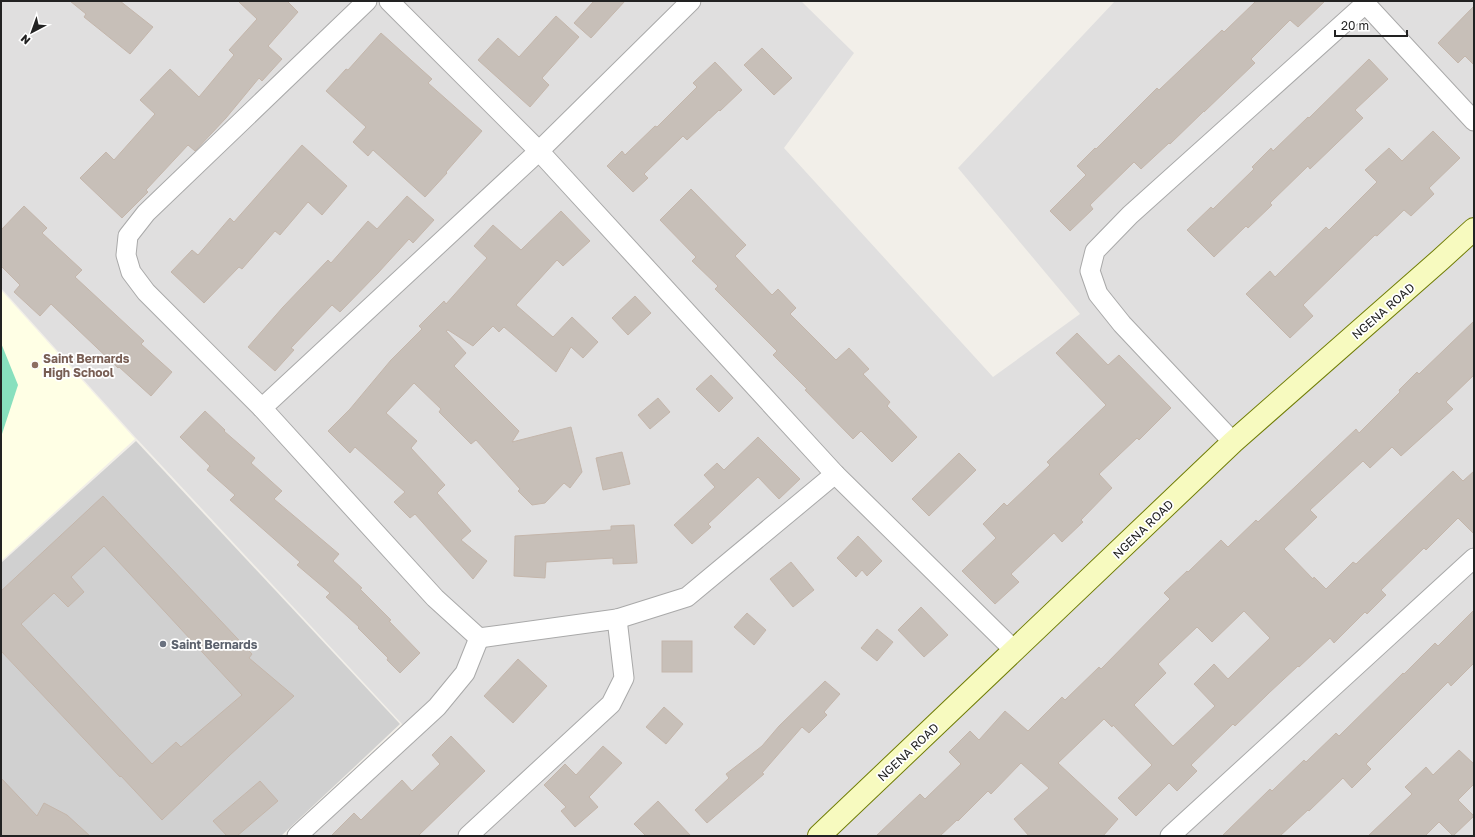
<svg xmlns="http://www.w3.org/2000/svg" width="1475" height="837" viewBox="0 0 1475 837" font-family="'Golos Text',sans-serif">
<rect width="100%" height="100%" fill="#f2efe9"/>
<polygon fill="#e0dfdf" points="1,1 801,1 854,53 784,148 993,377 1080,314 958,168 1115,1 1474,1 1474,836 285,836 403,725 136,438 1,288"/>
<polygon fill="#ffffe5" points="1,290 135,439 1,561"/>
<polygon fill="#d0d0d0" points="136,441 400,724 281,836 1,836 1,563"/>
<polygon fill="#88e0be" points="1,343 18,385 1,437"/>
<g fill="#c7bfb8" stroke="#c4b6ab" fill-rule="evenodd">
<polygon points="70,1 120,1 153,27 130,54 84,17 86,14"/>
<polygon points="238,1 287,1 298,12 268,46 282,59 262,81 259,78 226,118 195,151 188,145 146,190 148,192 122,218 80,178 106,152 114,160 155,114 140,100 170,69 199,97 234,55 229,50 257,19"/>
<polygon points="594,1 625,1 591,38 574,23"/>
<polygon points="1256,1 1325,1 1298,27 1290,20 1251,59 1255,63 1204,112 1204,111 1170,144 1169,143 1141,169 1134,162 1090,205 1093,209 1070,231 1050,211 1086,175 1077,166 1095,148 1096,149 1157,88 1159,90 1222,30 1224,32"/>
<polygon points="1474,6 1474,65 1465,56 1458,63 1438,43"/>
<polygon points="556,16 579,37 542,78 549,85 530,107 478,60 498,38 519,57"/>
<polygon points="381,33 432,79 428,83 482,131 446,172 447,173 425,197 373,150 368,156 353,142 366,127 326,91 346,69 348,70"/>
<polygon points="762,48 792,78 774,95 744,65"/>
<polygon points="1369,59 1388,79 1355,110 1363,118 1310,169 1308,166 1270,203 1272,205 1248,228 1246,226 1214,257 1187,230 1211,207 1213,209 1254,169 1252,167 1271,148 1273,151 1308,117 1309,118"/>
<polygon points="715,62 742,90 720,111 719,110 687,140 683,136 644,174 648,178 633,192 607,166 622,151 625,155 655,126 657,127 697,87 693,83"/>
<polygon points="1433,131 1460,158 1429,188 1434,194 1411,216 1404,210 1377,236 1375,235 1303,305 1313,316 1290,338 1246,294 1270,271 1275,277 1326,227 1329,230 1377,182 1365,170 1389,148 1402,161"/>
<polygon points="302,145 347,186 322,215 308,202 280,235 275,231 242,269 239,267 204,303 171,272 192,250 198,255 230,218 234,222"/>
<polygon points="691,189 746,245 735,256 772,295 778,289 796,308 790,314 836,360 849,348 869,369 863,374 890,402 887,406 917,437 892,462 861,431 853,439 805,390 807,389 773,355 777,351 715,289 718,286 692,261 696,257 660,220"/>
<polygon points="407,196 434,220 413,243 409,239 378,273 340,312 332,305 291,348 294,350 275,371 248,347 283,307 328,260 331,263 368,221 377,229"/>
<polygon points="24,206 47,228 42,233 82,270 75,277 144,341 141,344 172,372 151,396 119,367 118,368 51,304 40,316 14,292 20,285 1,266 1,230"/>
<polygon points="561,211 590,241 563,266 557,260 516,305 553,337 572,317 598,342 583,358 571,347 556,372 504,327 499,332 493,326 473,346 448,330 446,331 466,353 454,366 519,431 512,442 571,427 582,472 570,488 564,483 545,503 532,505 518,491 520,489 476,440 471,444 439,412 441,409 414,383 386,413 417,441 411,448 445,485 437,493 471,531 461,540 487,561 473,579 415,514 410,518 394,502 405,492 355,447 350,453 328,431 350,409 391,360 422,329 419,326 444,301 446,304 487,258 474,246 493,225 521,250"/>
<polygon points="635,296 651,313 628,335 612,318"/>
<path d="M 1474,321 L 1474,375 L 1446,402 L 1453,409 L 1401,456 L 1392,447 L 1370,468 L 1363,461 L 1310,510 L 1317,517 L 1284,549 L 1313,579 L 1314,577 L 1326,589 L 1353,562 L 1356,564 L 1453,471 L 1463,481 L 1474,471 L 1474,534 L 1458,518 L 1426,550 L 1424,548 L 1381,590 L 1386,595 L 1367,614 L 1365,612 L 1334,643 L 1330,638 L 1299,667 L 1298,666 L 1269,693 L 1235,726 L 1233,724 L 1191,765 L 1197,771 L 1177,791 L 1169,783 L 1136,816 L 1118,798 L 1152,765 L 1113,725 L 1112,727 L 1104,719 L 1058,763 L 1118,819 L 1103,836 L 1029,836 L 1014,819 L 1049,788 L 1021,763 L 991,794 L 988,791 L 958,821 L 957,820 L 940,836 L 876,836 L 920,794 L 925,799 L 961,764 L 949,752 L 970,731 L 979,740 L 1005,711 L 1028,731 L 1062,697 L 1065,700 L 1099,667 L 1101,669 L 1170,599 L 1164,593 L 1187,571 L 1188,572 L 1221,540 L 1228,547 L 1256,520 L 1258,522 L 1356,429 L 1359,433 L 1400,392 L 1399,390 L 1417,372 L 1419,374 ZM 1244,611 L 1270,638 L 1228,679 L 1214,664 L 1194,684 L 1215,706 L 1173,746 L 1134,705 L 1166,673 L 1158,664 L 1197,627 L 1212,642 Z"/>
<polygon points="1077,333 1108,365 1119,355 1171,408 1139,440 1137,438 1099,474 1112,488 1081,520 1083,522 1062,542 1054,533 1011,574 1019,582 995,604 962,571 996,538 983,524 1004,503 1007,506 1050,465 1047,462 1106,405 1056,353"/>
<polygon points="711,375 733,398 719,412 696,389"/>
<polygon points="658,398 670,412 650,429 638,415"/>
<polygon points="205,411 225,430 224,431 255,458 251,463 282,491 274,499 339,554 333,561 362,588 360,589 391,620 389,621 420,653 400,673 387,660 388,658 358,628 359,627 326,597 330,593 297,565 300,562 230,500 235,495 207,470 210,466 180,437"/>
<polygon points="758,437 800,479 779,499 758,477 708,524 711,527 692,544 674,525 715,487 704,475 717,463 724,470"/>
<polygon points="622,452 630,484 603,490 596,458"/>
<polygon points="959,453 976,470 929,516 912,499"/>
<path d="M 103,496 L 252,654 L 249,658 L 294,696 L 229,756 L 162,820 L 121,776 L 120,777 L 1,651 L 1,591 ZM 104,546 L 242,695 L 181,747 L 176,742 L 152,764 L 21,624 L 54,593 L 68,607 L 84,592 L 71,577 Z"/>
<polygon points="634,525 637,563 613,564 613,558 546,562 545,578 514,576 515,536 611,530 611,526"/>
<polygon points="858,536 882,561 867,576 862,570 856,577 837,558"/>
<polygon points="791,562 814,590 793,607 770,579"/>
<polygon points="921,607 948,635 924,657 898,630"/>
<polygon points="1474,610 1474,663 1451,686 1448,682 1366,764 1371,769 1352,788 1343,778 1309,811 1308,810 1280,836 1222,836 1270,789 1272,791 1304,760 1306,762 1336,733 1339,736 1403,673 1404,674 1435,643 1438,646"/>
<polygon points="747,613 766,630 754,645 734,627"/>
<polygon points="877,629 893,642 877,661 861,648"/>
<rect x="662" y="641" width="30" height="31"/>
<polygon points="518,659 547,686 513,723 484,696"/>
<polygon points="825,681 840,694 824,712 827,715 809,733 802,727 762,773 764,774 707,823 695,810 729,778 726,774 762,746 779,726"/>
<polygon points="664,707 683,724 666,744 646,727"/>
<polygon points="451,736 485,771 418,836 331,836 354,813 361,820 402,780 412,791 440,764 432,755"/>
<polygon points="603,746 622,763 589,797 598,807 575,827 561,811 566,807 544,785 565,764 576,775"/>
<polygon points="1459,750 1474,764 1474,784 1458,800 1474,816 1453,836 1439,822 1425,836 1368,836 1412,794 1405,787 1426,767 1433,775"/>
<polygon points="1,778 37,816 44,803 67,815 90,836 1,836"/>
<polygon points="260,781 278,801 237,836 227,836 213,821"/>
<polygon points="658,801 691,836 646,836 634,824"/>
</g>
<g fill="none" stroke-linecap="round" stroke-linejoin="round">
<defs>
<g id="street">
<polyline points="367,1 146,213 128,236 126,255 131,272 146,292 262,408 435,598 479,638 617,619 687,597 835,474"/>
<polyline points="389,1 539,151 835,474 1015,651"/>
<polyline points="1363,1 1474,121"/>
<polyline points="262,408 539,151 691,1"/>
<polyline points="1233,442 1122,324 1098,294 1090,271 1095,251 1130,215 1365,4"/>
<polyline points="297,836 437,707 465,673 479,638"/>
<polyline points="468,836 611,704 624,678 617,619"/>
<polyline points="1170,836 1474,558"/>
</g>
<polyline id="secondary" points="819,836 1233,442 1440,260 1474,229"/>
</defs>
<use href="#street" stroke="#a9a9a9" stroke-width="21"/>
<use href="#secondary" stroke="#707d05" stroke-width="24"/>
<use href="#street" stroke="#fff" stroke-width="19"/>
<use href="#secondary" stroke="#f7fabf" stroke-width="22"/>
</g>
<circle fill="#8d6e63" stroke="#fff" stroke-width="1.5" cx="35" cy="365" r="4"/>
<circle fill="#6b7280" stroke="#fff" stroke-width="1.5" cx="163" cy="644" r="4"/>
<g text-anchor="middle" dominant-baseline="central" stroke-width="3.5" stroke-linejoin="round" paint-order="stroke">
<g font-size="12" fill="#222" stroke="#fff">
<text transform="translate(1383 311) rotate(-41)">NGENA ROAD</text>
<text transform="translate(1143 529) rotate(-44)">NGENA ROAD</text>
<text transform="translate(908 752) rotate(-43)">NGENA ROAD</text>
</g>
<g font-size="12" font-weight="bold" fill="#785e54" stroke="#fff" text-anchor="start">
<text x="43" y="358">Saint Bernards<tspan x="43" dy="14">High School</tspan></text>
</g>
<g font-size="12" font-weight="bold" fill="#5b616d" stroke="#fff" text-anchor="start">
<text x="171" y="644">Saint Bernards</text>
</g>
</g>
<rect width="1475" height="837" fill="none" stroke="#222222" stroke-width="4"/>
<g transform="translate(32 32) rotate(221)" stroke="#ffffff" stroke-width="3" paint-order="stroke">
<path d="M0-3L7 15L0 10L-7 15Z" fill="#222222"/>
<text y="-6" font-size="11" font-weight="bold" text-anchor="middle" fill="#222222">N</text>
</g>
<path d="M1335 30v6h72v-6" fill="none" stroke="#222222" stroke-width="2"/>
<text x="1341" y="30" font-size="12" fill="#222222" stroke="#ffffff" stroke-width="3" paint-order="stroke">20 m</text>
</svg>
